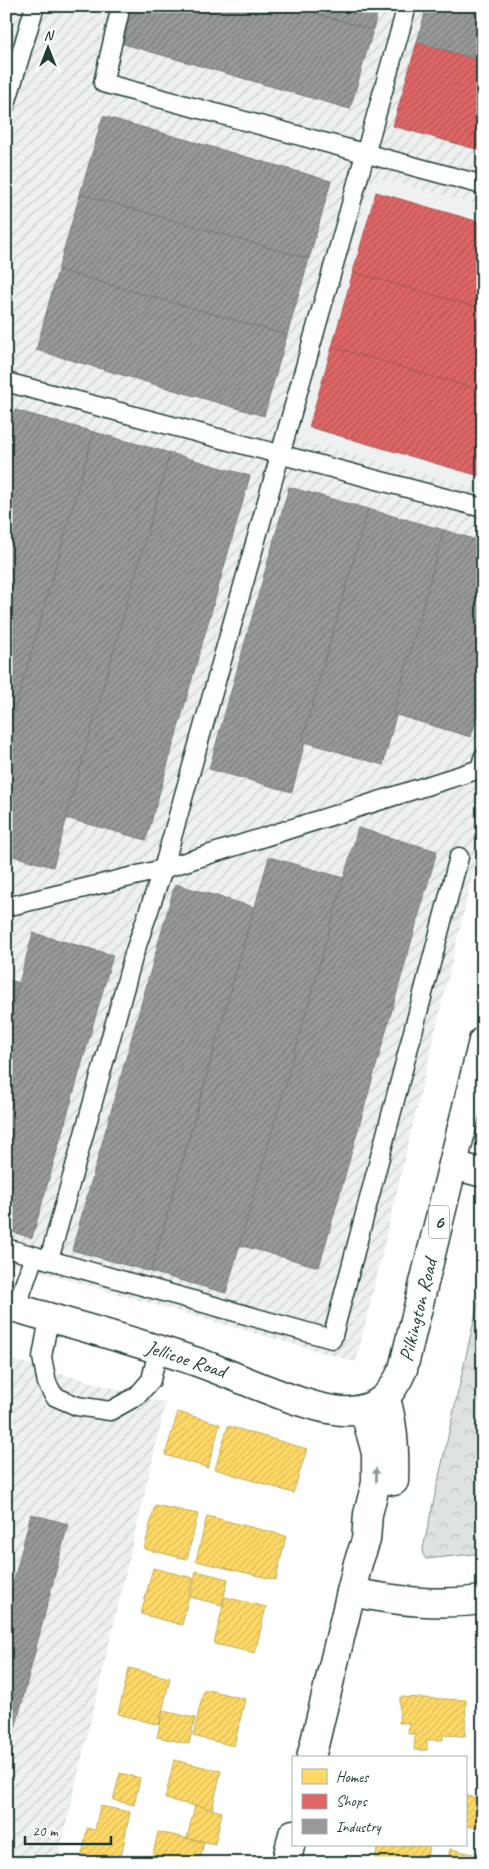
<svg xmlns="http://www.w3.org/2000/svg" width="489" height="1869" viewBox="0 0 489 1869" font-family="Caveat,sans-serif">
<defs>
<pattern id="industrial-furrows" width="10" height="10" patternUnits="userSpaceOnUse" patternTransform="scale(1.25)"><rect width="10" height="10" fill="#eef1f0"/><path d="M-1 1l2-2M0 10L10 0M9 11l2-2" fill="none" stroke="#ccd0ce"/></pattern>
<pattern id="forest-crowns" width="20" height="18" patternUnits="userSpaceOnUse" patternTransform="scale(1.25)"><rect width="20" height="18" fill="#dee3e2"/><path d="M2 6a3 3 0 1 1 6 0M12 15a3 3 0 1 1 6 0" fill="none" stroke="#bec4c2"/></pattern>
<pattern id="homes-hatch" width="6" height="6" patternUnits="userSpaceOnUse" patternTransform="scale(1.25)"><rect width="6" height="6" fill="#ffd966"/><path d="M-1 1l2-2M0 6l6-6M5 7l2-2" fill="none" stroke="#dabb59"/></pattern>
<pattern id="shops-hatch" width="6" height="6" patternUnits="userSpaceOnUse" patternTransform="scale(1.25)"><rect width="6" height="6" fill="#e06666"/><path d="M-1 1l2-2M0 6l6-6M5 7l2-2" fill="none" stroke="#b55555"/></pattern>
<pattern id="industry-hatch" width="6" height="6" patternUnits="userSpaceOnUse" patternTransform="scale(1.25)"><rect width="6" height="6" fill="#999"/><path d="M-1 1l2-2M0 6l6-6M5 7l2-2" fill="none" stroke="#7c7e7e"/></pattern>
</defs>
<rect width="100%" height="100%" fill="#fff"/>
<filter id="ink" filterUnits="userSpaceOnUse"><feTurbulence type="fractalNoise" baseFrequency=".02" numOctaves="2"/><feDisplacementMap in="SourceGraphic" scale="10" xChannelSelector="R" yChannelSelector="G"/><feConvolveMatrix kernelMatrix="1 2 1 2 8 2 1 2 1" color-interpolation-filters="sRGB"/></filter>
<g filter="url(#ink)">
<polygon fill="#eef1f0" points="373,177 483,206 483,490 296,440"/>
<g fill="url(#industrial-furrows)">
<polygon points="6,6 483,6 483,206 373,177 296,439 483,490 483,832 356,1362 6,1262"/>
<polygon points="6,1358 166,1403 57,1863 6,1863"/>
</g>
<polygon fill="url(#forest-crowns)" stroke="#7e908b" points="483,1280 483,1553 426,1559 422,1553"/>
<g fill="url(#homes-hatch)" stroke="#bcaa57">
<polygon points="178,1412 220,1424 208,1468 165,1455"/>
<polygon points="228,1426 307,1449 293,1493 215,1469"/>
<polygon points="155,1505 198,1514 187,1559 144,1549"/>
<polygon points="207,1516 286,1536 276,1580 196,1561"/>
<polygon points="153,1568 193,1578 182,1625 141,1614"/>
<polygon points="196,1571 228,1579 222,1605 190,1597"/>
<polygon points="225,1597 266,1607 255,1653 214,1644"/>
<polygon points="129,1668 170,1678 159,1725 118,1714"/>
<polygon points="204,1689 245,1699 234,1746 193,1736"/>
<polygon points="400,1697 466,1700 465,1736 443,1735 443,1740 427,1740 427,1750 414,1750 415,1734 408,1734 409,1723 399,1723"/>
<polygon points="163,1711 195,1718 189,1744 157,1737"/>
<polygon points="174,1760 221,1771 212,1810 165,1799"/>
<polygon points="120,1773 140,1778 134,1805 113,1800"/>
<polygon points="465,1795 483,1800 476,1828 465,1825"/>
<polygon points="195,1805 222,1812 215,1844 187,1838"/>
<polygon points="100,1806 130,1812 120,1862 82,1855 87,1828 95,1830"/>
<polygon points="158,1832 204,1842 199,1863 151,1863"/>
<polygon points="378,1845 430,1845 425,1862 374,1863"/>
<polygon points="479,1847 483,1848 483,1863 447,1863 450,1849 477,1855"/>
</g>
<g fill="url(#shops-hatch)" stroke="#a65a57">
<polygon points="417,42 483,61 483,151 393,126"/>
<polygon points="376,192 483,223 483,309 353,272"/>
<polygon points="353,272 483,309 483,391 332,347"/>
<polygon points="332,347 483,391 483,477 309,427"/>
</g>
<g fill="url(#industry-hatch)" stroke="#747d7b">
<polygon points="131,6 290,6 373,30 350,109 120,43"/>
<polygon points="290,6 379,6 373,30"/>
<polygon points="427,6 483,6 483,61 417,42"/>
<polygon points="103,116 331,181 309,259 80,194"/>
<polygon points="80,194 309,259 287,335 58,270"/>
<polygon points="58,270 287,335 264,416 36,350"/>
<polygon points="15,410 94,432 6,741 6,442"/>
<polygon points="94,432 170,453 53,867 6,854 6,741"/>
<polygon points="170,453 250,476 146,840 66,818"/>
<polygon points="289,487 368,509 302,741 305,742 292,792 209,769"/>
<polygon points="368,509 444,530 393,714 396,715 383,765 302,741"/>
<polygon points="444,530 483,542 483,695 471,737 393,714"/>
<polygon points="358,828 437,851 319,1267 239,1245"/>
<polygon points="269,857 344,878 226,1293 151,1272"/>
<polygon points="175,884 254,907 151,1272 72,1250"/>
<polygon points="33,933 113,955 32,1238 6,1230 6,1029"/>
<polygon points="6,979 19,983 6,1029"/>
<polygon points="31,1514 68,1524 6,1764 6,1610"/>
</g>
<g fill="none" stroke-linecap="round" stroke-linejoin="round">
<defs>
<g id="lane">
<polyline points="121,6 103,83 483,185"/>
<polyline points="6,104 35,6"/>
<polyline points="6,382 483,508"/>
<polyline points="6,907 163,869 480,769 483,758"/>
<polyline points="6,1248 332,1339 459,857"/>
<polyline points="49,1260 134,954 163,869 407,6"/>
<polyline points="16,1308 34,1256"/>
<polyline points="49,1318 42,1357 47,1383 54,1396 77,1406 110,1411 137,1396 151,1380 158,1350"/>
</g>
<g id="street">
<polyline points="453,1165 483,1173"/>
<path d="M 351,1592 C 396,1601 438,1606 483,1600"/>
</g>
<g id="secondary">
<path d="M 386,1399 C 394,1425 395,1454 394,1481"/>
<polyline points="311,1758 358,1563 366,1540 368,1514 376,1483 376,1453 364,1409"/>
<polyline points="286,1863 293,1834"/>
</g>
<path id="primary" d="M 6,1305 C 71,1324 136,1341 200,1363 C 237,1376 315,1414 351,1411 C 380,1408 392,1394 403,1369 L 483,1041"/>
</defs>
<use href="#lane" stroke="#1f3d34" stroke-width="21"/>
<use href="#street" stroke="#1f3d34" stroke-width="31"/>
<use href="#secondary" stroke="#1f3d34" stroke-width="31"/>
<use href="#primary" stroke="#1f3d34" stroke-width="31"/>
<use href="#lane" stroke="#fff" stroke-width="18"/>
<use href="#street" stroke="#fff" stroke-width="28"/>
<use href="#secondary" stroke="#fff" stroke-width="28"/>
<use href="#primary" stroke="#fff" stroke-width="28"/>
</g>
<defs><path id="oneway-solid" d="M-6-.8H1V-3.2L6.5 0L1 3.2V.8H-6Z" transform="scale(1.25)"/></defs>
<use fill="#8f9e9a" href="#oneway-solid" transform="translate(376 1475) rotate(-90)"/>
</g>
<g text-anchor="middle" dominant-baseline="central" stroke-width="5" stroke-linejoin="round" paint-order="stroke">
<rect fill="#fff" stroke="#627771" stroke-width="1" x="429" y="1205.5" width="20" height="33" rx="4"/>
<g font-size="19" font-weight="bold" fill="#1f3d34">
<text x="439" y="1222">6</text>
</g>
<g font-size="20" fill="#1f3d34" stroke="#fff">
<text transform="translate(418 1310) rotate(-76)">Pilkington Road</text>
<text transform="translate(186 1359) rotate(18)">Jellicoe Road</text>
</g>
</g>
<rect width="489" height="1869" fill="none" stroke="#fff" stroke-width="25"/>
<rect x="12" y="12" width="464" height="1844" fill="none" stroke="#1f3d34" stroke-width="2" filter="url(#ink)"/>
<rect x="292" y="1756" width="175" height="90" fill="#ffffff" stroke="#a5b1ae"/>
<rect x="302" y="1769" width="25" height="15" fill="#ffd966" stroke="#a5b1ae"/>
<text x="336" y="1782" font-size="15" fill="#1f3d34">Homes</text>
<rect x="302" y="1794" width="25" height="15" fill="#e06666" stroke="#a5b1ae"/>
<text x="336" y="1806" font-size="15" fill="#1f3d34">Shops</text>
<rect x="302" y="1819" width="25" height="15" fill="#999999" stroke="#a5b1ae"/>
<text x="336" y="1832" font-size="15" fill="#1f3d34">Industry</text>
<g transform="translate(48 48)" stroke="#ffffff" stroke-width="4" paint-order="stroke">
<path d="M0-4L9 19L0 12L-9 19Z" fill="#1f3d34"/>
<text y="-8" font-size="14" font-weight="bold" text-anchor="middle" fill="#1f3d34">N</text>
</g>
<path d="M25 1836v8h86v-8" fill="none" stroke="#1f3d34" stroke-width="2.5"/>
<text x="32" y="1836" font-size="15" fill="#1f3d34" stroke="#ffffff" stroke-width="4" paint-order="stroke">20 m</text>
</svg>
